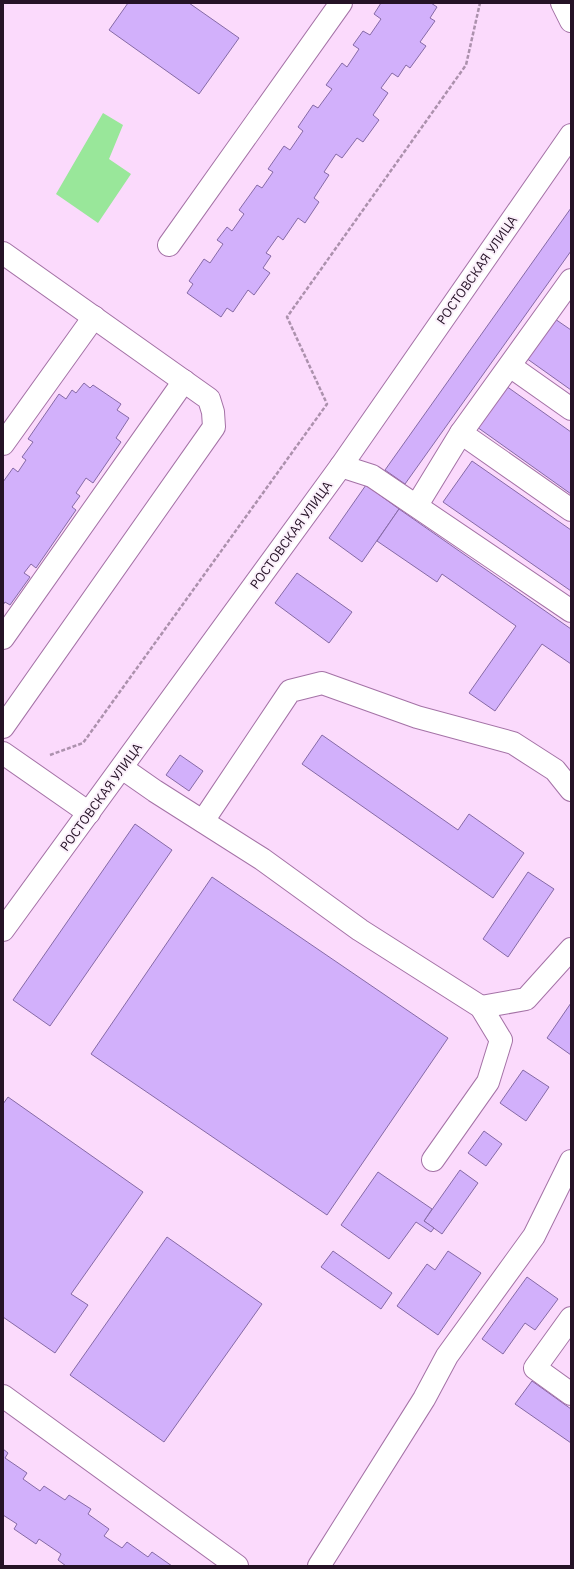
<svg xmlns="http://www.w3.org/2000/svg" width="574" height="1569" viewBox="0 0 574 1569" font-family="'IBM Plex Sans',sans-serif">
<rect width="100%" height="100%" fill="#fbdafc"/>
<polygon fill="#99e79a" points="103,113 123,125 109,159 131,174 98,223 56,194"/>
<g fill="#d2b0fb" stroke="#866aa6">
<polygon points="128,3 189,3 239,38 199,94 109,30"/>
<polygon points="381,3 431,3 437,7 430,18 435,21 420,42 426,46 410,68 406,65 398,77 392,73 381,88 388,93 373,115 379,120 363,142 357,138 342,158 336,154 324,172 329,175 314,198 319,202 305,223 298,218 283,240 278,236 266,253 271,256 263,268 270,273 254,295 248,290 233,312 227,308 221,317 187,293 193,284 189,281 204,259 210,263 223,244 217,240 227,227 232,231 244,214 239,210 257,185 262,188 273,172 268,169 284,146 290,150 303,131 298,127 313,105 318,108 332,89 326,85 342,63 347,67 359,49 353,45 363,31 370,35 381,19 374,14"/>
<polygon points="571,208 571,251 405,484 385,470"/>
<polygon points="555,319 571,330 571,390 526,358"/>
<polygon points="84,383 90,388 93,385 121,404 117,410 129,418 116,438 121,442 93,483 86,478 76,493 80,496 72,507 76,510 36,568 31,564 24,573 30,577 10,605 5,602 3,605 3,482 13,468 18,472 26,460 22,457 33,442 28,439 59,394 66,399 72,390 76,393"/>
<polygon points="506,386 571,432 571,494 477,427"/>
<polygon points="472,461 571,530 571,591 443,502"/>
<polygon points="366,485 399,509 362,562 329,538"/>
<polygon points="399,509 571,629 571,664 542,644 495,711 469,693 516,626 442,574 437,582 377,541"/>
<polygon points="297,573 352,612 329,643 275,603"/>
<polygon points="322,735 458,830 469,814 524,853 493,898 302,764"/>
<polygon points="180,755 203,771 189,791 166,775"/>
<polygon points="135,824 172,850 50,1026 13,1000"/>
<polygon points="528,872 554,889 508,957 483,939"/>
<polygon points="212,877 448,1038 327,1215 91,1054"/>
<polygon points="571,1003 571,1055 547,1038"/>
<polygon points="523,1070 549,1087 526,1121 500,1103"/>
<polygon points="8,1097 143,1192 71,1294 88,1305 55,1353 3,1317 3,1104"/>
<polygon points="484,1131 502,1144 486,1166 468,1153"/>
<polygon points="460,1170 478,1183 442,1234 424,1221"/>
<polygon points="378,1172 432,1209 424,1221 434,1228 431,1232 416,1222 389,1259 341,1225"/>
<polygon points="167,1237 262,1304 164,1442 70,1375"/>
<polygon points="333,1251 392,1293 381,1309 321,1267"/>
<polygon points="448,1251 481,1273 438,1335 397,1306 427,1264 435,1270"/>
<polygon points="527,1277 558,1299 535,1330 525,1323 503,1354 482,1339"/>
<polygon points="532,1381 571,1409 571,1443 515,1404"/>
<polygon points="3,1449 8,1453 5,1458 27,1473 23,1479 40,1491 44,1486 65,1500 69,1495 91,1509 88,1514 109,1529 104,1536 122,1548 127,1542 148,1557 152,1552 172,1566 66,1566 58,1560 61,1554 39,1539 36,1544 14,1529 17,1524 3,1515"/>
</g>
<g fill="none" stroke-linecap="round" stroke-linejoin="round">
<defs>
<g id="minor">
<polyline points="562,3 571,21"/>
<polyline points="169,245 341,3"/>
<polyline points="3,253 209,399 213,412 214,427 3,727"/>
<polyline points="510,366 571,409"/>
<polyline points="461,433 571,510"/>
<polyline points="3,444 94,317"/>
<polyline points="341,466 372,476 571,611"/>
<polyline points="417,505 461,433 571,280"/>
<polyline points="3,638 184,381"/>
<polyline points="3,753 89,813"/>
<polyline points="122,768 155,791 262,859 360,930 481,1007 501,1040 488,1082 433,1160"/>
<polyline points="203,821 290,691 322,683 417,717 513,743 555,770 571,790"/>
<polyline points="3,930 341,466 571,135"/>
<polyline points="481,1007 526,999 571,949"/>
<polyline points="571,1318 535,1368 571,1394"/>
<polyline points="3,1396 237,1566"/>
<polyline points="319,1566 424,1399 447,1356 534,1236 571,1161"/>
</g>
</defs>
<use href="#minor" stroke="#a472a6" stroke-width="24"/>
<polyline stroke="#ac91ad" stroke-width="2.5" stroke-dasharray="4 2" stroke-linecap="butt" points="50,755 83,743 327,404 287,317 466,65 480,3"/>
<use href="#minor" stroke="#fff" stroke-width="22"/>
</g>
<g text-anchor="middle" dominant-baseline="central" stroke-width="4" stroke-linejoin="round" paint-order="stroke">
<g font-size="13" fill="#251226" stroke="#fbf0fb">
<text transform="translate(477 270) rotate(-55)">РОСТОВСКАЯ УЛИЦА</text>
<text transform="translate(291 535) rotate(-54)">РОСТОВСКАЯ УЛИЦА</text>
<text transform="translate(101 797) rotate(-54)">РОСТОВСКАЯ УЛИЦА</text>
</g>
</g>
<rect width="574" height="1569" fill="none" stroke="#251226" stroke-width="8"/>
</svg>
